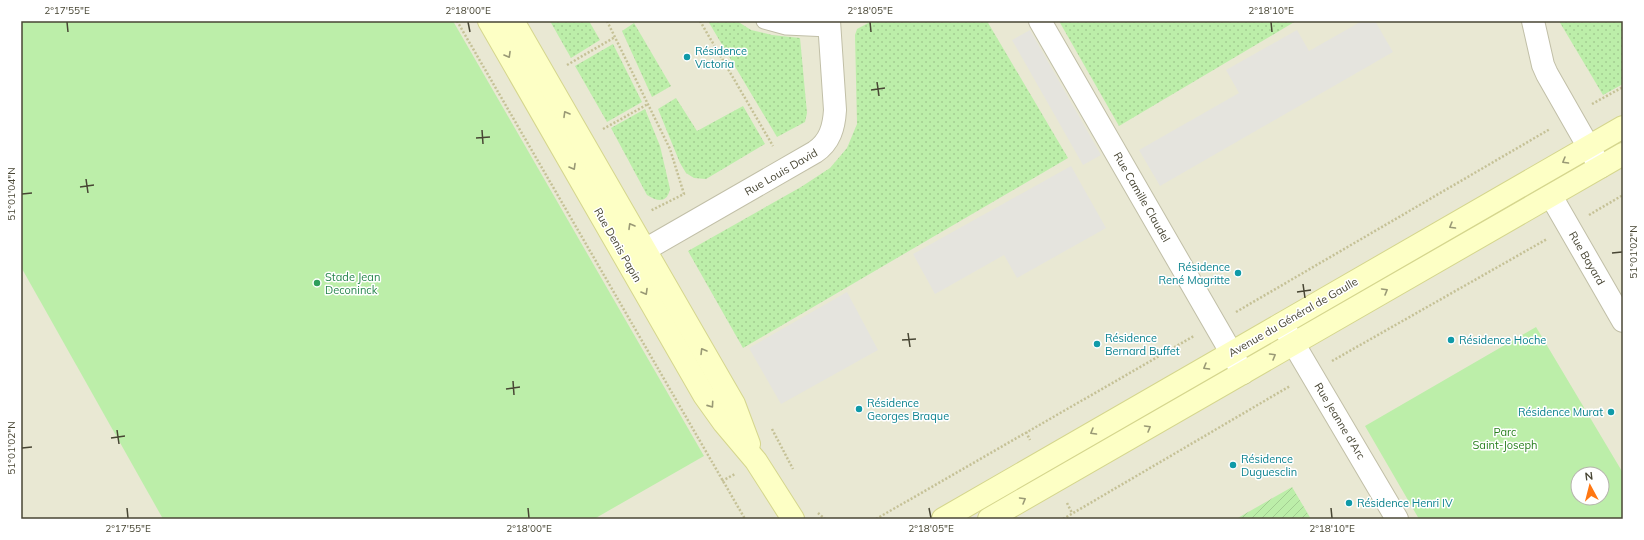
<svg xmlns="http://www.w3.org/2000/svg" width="1644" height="540" viewBox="0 0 1644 540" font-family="Mulish,sans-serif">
<defs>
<pattern id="grass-dots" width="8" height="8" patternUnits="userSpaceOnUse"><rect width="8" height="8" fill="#bceea9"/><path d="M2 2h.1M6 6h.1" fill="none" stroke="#a3cd92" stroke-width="1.8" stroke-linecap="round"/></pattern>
<pattern id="garden-furrows" width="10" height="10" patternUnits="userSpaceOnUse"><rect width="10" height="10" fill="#bceea9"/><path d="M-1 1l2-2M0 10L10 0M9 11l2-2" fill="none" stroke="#a3cd92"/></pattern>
</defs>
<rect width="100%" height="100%" fill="#f5f4e5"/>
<path fill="#e9e8d3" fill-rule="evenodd" d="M 21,21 L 1623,21 L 1623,519 L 21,519 ZM 1578,474 L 1602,474 L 1602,498 L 1578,498 Z"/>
<g fill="url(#grass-dots)">
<polygon points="550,21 589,21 600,40 571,58"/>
<polygon points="708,21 737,21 751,30 772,35 800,38 807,113 805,122 777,137"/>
<polygon points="872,21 987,21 1068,158 743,348 688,251 801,187 830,168 847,148 857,124 855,35 857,29"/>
<polygon points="1059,21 1296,21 1119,126"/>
<polygon points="1559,21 1623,21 1623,84 1603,95"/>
<polygon points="634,23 671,86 652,97 622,31"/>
<polygon points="613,44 642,102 607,122 575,66"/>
<polygon points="676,98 697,131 743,106 765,144 706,179 694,178 686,173 680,163 658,109"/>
<path d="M 645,109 L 660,146 L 670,189 C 667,203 658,202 647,195 L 611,128 Z"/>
</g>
<g fill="#bceea9" fill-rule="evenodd">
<polygon points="21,21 453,21 704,456 594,519 163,519 21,267"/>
<path d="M 1536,327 L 1623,473 L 1623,519 L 1419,519 L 1365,426 ZM 1578,474 L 1602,474 L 1602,498 L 1578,498 Z"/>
</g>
<polygon fill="url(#garden-furrows)" points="1292,487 1311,519 1236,519"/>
<g fill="#e5e4de">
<polygon points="1362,21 1375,21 1393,52 1160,186 1139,150 1239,93 1226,70 1297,30 1309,51"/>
<polygon points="1030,30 1101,155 1083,165 1012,40"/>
<polygon points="1071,166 1106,228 1017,278 1004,255 935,294 913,254"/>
<polygon points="847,292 878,350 781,404 749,348"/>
</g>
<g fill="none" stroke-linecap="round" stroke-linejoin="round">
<defs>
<polyline id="lane" points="764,21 786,27 829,29"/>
<g id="street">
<polyline points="1040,21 1243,373"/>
<polyline points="1533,21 1543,65 1547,74 1600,167"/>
<polyline points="1551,196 1623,321"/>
<path d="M 629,259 L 815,152 C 830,142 834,127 835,110 L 829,21"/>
<polyline points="1282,324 1397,519"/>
</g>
<g id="secondary">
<polyline points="489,21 704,395 724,423 756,461 793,519"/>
<polyline points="513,21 723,385 734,404 749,444"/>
<polyline points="943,519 1623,127"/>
<polyline points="989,519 1623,154"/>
</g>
</defs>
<use href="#lane" stroke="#c1bfa7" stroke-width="17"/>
<use href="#street" stroke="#c1bfa7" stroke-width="24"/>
<use href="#secondary" stroke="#d5d68d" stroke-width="24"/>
<g stroke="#c5c196" stroke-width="2.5" stroke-dasharray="2 2" stroke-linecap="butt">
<polyline points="457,21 745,519"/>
<polyline points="607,21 670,149 684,194 650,211"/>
<polyline points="700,21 773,146"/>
<polyline points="567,65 615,37"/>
<polyline points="1592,104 1623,87"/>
<polyline points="603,129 648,104"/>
<polyline points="1589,215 1623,195"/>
<polyline points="1236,312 1550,129"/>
<polyline points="1332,361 1547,239"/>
<polyline points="772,429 793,469"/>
<polyline points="1026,432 1030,440"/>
<polyline points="722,481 735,474"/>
<polyline points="1067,503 1072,513"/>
<polyline points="818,513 825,519"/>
<polyline points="876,519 1194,336"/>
<polyline points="1063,519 1290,386"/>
</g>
<use href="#lane" stroke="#fff" stroke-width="15"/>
<use href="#street" stroke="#fff" stroke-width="22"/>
<use href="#secondary" stroke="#fdffc5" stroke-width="22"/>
</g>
<defs><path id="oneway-chevron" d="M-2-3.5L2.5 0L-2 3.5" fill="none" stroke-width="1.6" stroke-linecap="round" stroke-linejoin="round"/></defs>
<g stroke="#999975">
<use href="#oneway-chevron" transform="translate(508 55) rotate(60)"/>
<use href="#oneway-chevron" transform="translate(566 114) rotate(-120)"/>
<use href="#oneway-chevron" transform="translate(1565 161) rotate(150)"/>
<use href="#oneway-chevron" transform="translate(573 167) rotate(60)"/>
<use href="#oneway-chevron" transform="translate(631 226) rotate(-120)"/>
<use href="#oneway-chevron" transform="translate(1452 226) rotate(150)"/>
<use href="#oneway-chevron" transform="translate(1385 291) rotate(-30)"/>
<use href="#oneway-chevron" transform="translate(645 292) rotate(60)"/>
<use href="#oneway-chevron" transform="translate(703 351) rotate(-121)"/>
<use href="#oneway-chevron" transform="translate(1273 356) rotate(-30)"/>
<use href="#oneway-chevron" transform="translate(1206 367) rotate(150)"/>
<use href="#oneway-chevron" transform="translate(711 405) rotate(55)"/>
<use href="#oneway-chevron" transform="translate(1148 428) rotate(-30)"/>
<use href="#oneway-chevron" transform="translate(1093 432) rotate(150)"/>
<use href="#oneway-chevron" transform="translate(1023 500) rotate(-30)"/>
</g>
<path fill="none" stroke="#484634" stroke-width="1.5" d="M 67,22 L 68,32M 468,22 L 470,32M 870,22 L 871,32M 1271,22 L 1272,32M 877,82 L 879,96M 871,90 L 885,88M 482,130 L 483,144M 476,138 L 490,137M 86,179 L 88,193M 80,187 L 94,185M 22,194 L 32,193M 1612,253 L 1622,252M 1303,284 L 1305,298M 1297,292 L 1311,290M 908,333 L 910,347M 902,340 L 916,339M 513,381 L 514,395M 506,389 L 520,387M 117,430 L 119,444M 111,438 L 125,436M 22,448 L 32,447M 127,508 L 128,518M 528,508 L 529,518M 929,508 L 931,518M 1331,508 L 1332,518"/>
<g fill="#0f9aa8" stroke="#fff" stroke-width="1.5">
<circle cx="687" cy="57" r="4"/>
<circle cx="1238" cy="273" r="4"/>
<circle cx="1451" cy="340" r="4"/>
<circle cx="1097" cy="344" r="4"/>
<circle cx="859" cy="409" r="4"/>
<circle cx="1611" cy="412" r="4"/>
<circle cx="1233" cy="465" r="4"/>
<circle cx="1349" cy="503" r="4"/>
</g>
<circle fill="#2e9e5b" stroke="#fff" stroke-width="1.5" cx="317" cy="283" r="4"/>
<g text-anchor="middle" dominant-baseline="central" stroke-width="3" stroke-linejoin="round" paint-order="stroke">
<g font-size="11" fill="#0d838f" stroke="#fff" text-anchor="start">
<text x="695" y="51">Résidence<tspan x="695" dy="13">Victoria</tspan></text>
<text x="1230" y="267" text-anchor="end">Résidence<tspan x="1230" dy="13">René Magritte</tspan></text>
<text x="1105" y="338">Résidence<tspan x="1105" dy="13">Bernard Buffet</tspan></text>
<text x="1459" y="340">Résidence Hoche</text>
<text x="867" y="403">Résidence<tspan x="867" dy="13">Georges Braque</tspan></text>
<text x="1603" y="412" text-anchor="end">Résidence Murat</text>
<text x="1241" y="459">Résidence<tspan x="1241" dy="13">Duguesclin</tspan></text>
<text x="1357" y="503">Résidence Henri IV</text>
</g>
<g font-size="11" fill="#484634" stroke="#fff">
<text transform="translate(781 172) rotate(-30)">Rue Louis David</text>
<text transform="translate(1142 197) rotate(60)">Rue Camille Claudel</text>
<text transform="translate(618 245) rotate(60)">Rue Denis Papin</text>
<text transform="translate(1587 258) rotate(60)">Rue Bayard</text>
<text transform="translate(1293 317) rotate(-30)">Avenue du Général de Gaulle</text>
<text transform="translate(1340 421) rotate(59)">Rue Jeanne d'Arc</text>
</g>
<g font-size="11" fill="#27864d" stroke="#fff" text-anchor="start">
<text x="325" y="277">Stade Jean<tspan x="325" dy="13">Deconinck</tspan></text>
</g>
<g font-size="11" fill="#2a8020" stroke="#fff">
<text x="1505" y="432">Parc<tspan x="1505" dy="13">Saint-Joseph</tspan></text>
</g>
</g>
<rect width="1644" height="540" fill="none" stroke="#ffffff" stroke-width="44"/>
<g transform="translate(1590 486) rotate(353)"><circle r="19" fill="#ffffff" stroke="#b6b5ae"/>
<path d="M0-3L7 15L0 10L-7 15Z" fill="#ff7712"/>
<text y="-6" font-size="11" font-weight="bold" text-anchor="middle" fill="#484634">N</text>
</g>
<rect x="22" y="22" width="1600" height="496" fill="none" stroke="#484634" stroke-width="1.5"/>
<g font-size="10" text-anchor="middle" fill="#484634">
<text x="67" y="14">2°17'55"E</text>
<text x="468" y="14">2°18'00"E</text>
<text x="870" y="14">2°18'05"E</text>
<text x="1271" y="14">2°18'10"E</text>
<text transform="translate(11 194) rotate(-90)" y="4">51°01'04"N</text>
<text transform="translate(1633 252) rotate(-90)" y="4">51°01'02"N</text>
<text transform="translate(11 448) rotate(-90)" y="4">51°01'02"N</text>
<text x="128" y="532">2°17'55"E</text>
<text x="529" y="532">2°18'00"E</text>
<text x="931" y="532">2°18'05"E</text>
<text x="1332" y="532">2°18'10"E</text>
</g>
</svg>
